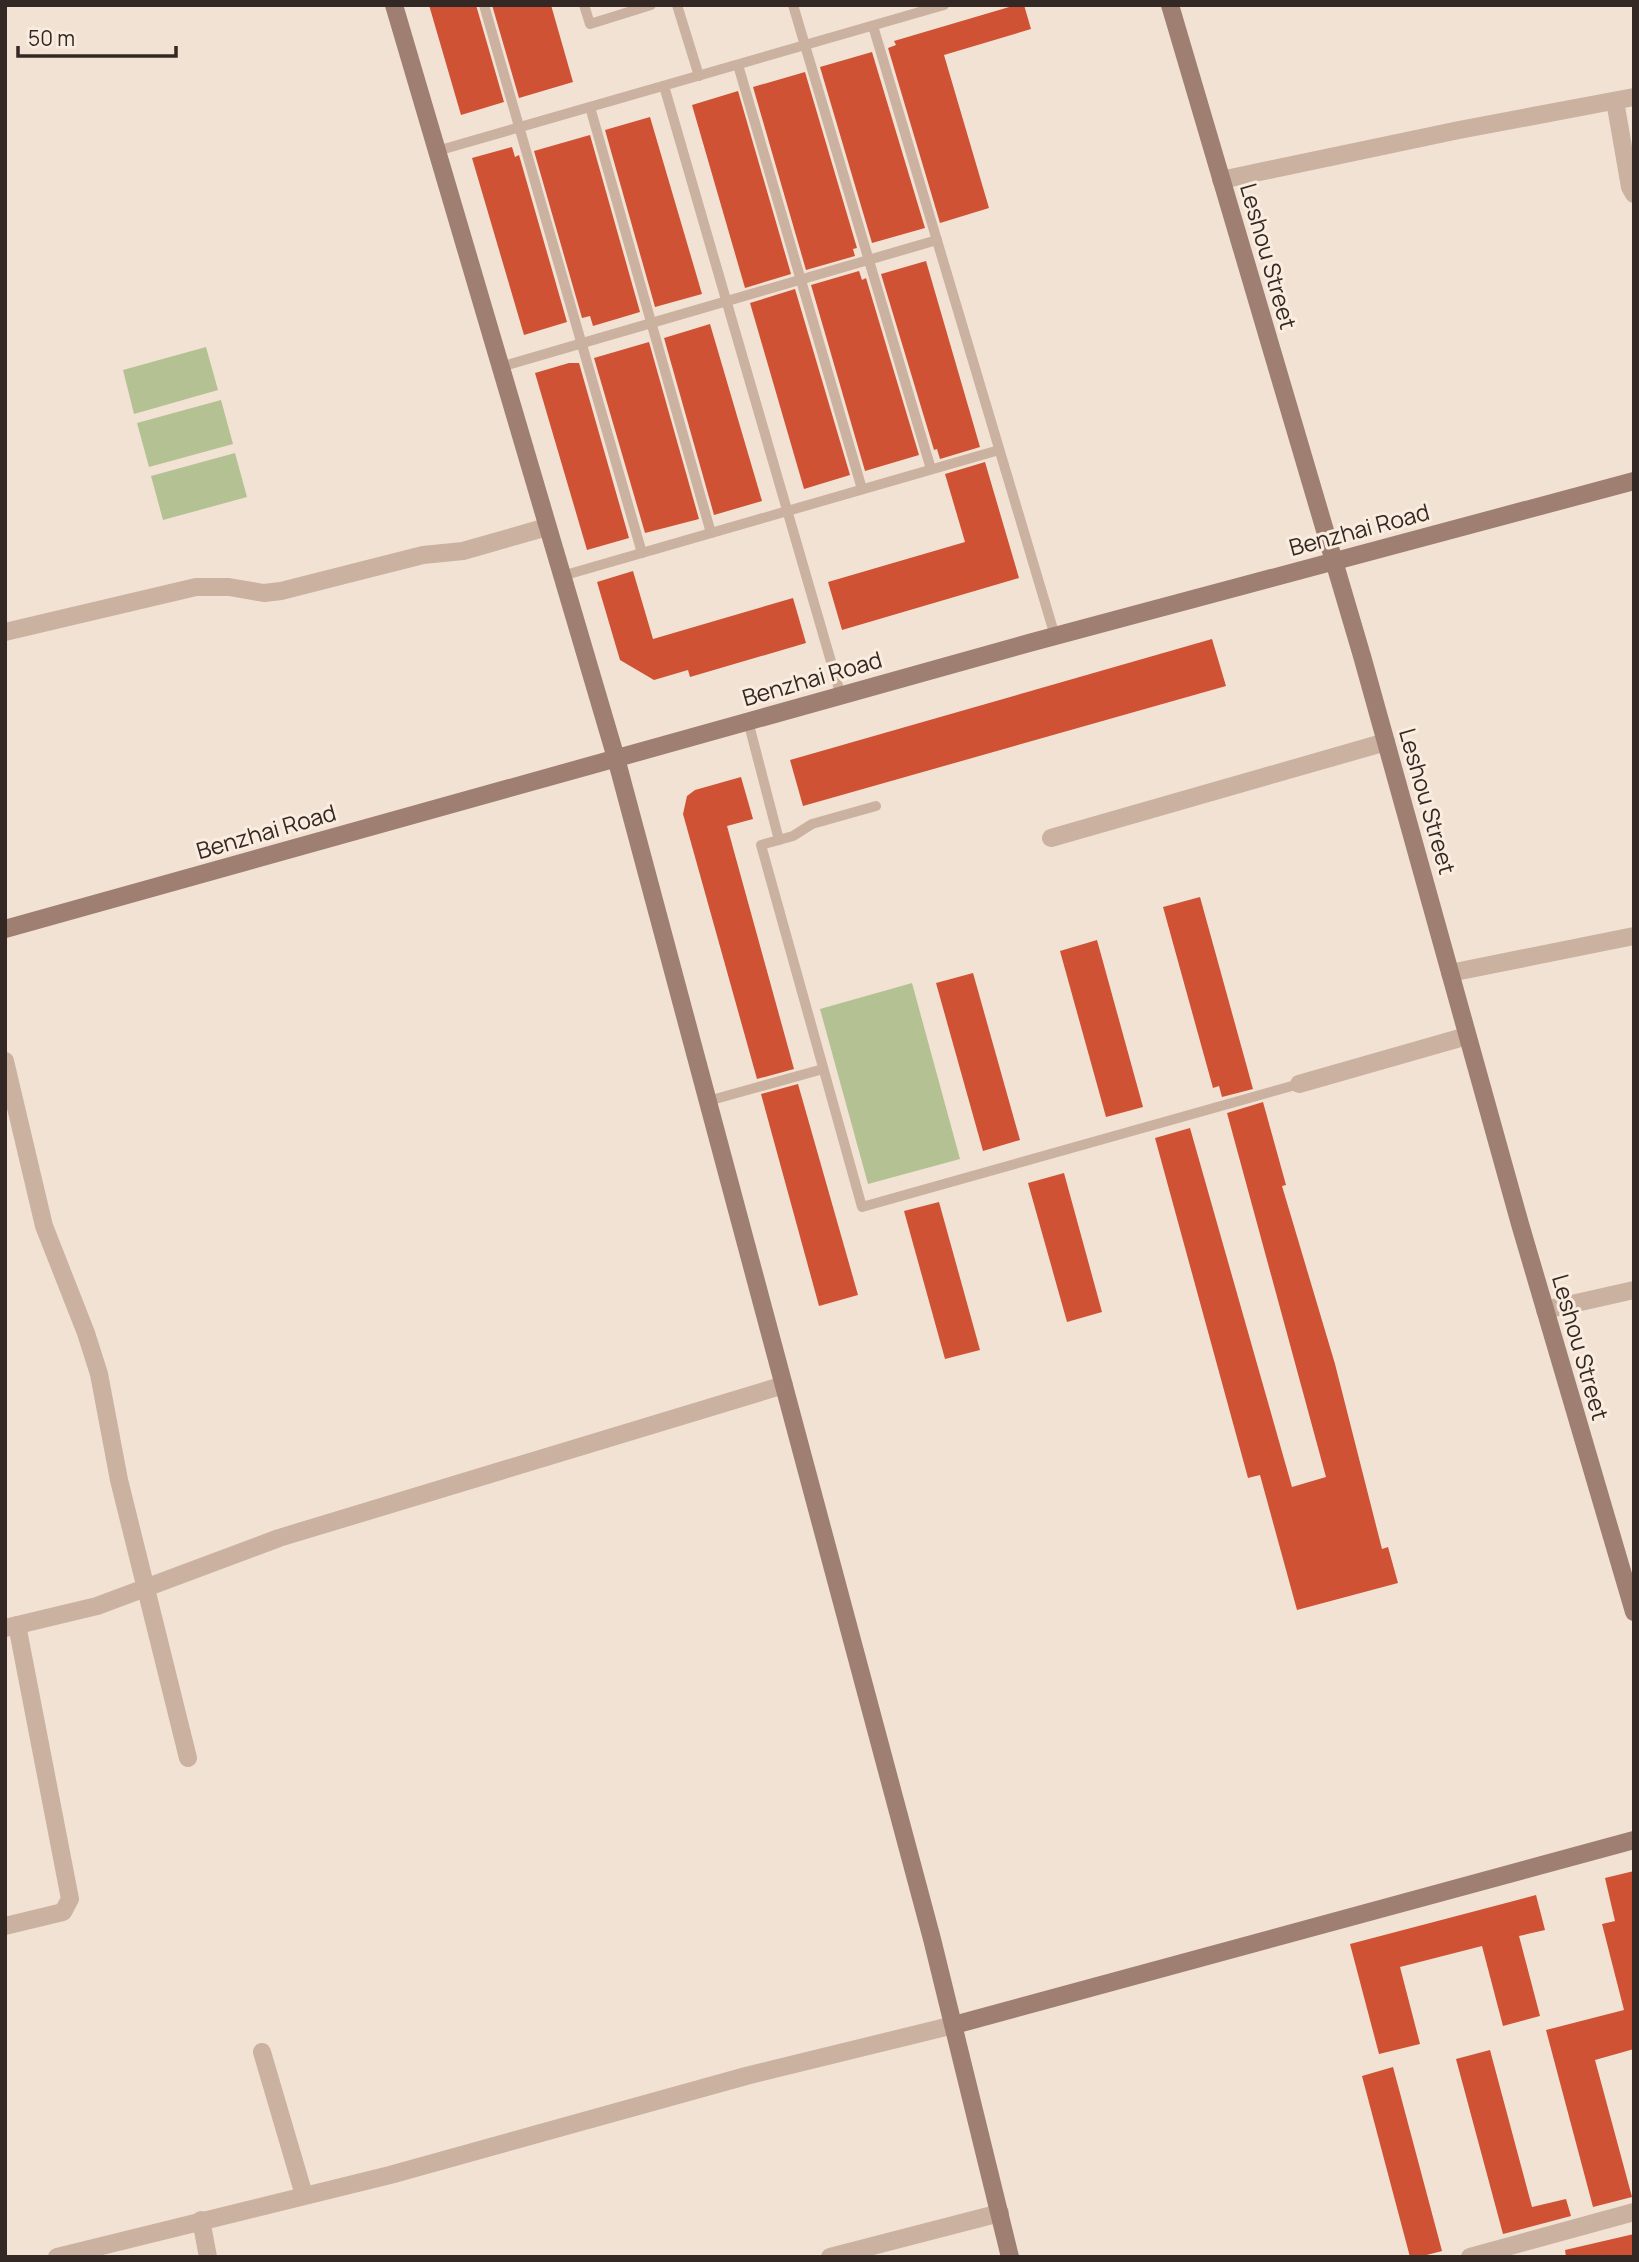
<svg xmlns="http://www.w3.org/2000/svg" width="1639" height="2262" viewBox="0 0 1639 2262" font-family="Manrope,sans-serif">
<rect width="100%" height="100%" fill="#f2e2d4"/>
<g fill="#b4c193">
<polygon points="206,347 218,390 134,414 123,370"/>
<polygon points="221,400 233,444 149,467 137,423"/>
<polygon points="235,453 247,497 163,520 151,476"/>
<polygon points="912,983 960,1159 868,1184 820,1009"/>
</g>
<g fill="#cf5234">
<polygon points="429,5 476,5 504,102 461,115"/>
<polygon points="492,5 551,5 573,82 519,98"/>
<polygon points="1016,5 1024,5 1031,29 944,55 989,208 940,223 888,48 896,45 894,41"/>
<polygon points="872,52 925,228 872,243 820,67"/>
<polygon points="805,72 857,248 853,249 855,256 806,270 753,87"/>
<polygon points="738,91 791,274 745,288 692,105"/>
<polygon points="650,117 702,294 655,307 605,130"/>
<polygon points="590,135 640,312 593,326 590,316 582,318 534,151"/>
<polygon points="512,147 515,157 519,155 567,322 524,335 472,158"/>
<polygon points="926,261 980,447 940,459 937,449 934,450 881,274"/>
<polygon points="859,271 862,280 866,278 919,455 865,471 811,285"/>
<polygon points="795,289 850,475 804,489 750,303"/>
<polygon points="710,324 762,501 714,515 664,338"/>
<polygon points="649,342 699,519 645,533 594,358"/>
<polygon points="569,363 579,363 629,538 587,550 535,373"/>
<polygon points="985,462 1019,578 842,630 828,582 965,542 945,474"/>
<polygon points="633,571 653,639 793,598 806,643 690,677 688,670 654,680 620,660 597,582"/>
<polygon points="1212,639 1226,686 803,806 790,760"/>
<polygon points="741,777 753,819 727,826 794,1069 757,1079 683,814 687,796 695,790"/>
<polygon points="1200,897 1253,1089 1222,1097 1219,1086 1213,1088 1163,907"/>
<polygon points="1097,940 1143,1107 1106,1117 1060,951"/>
<polygon points="973,973 1020,1140 983,1151 936,983"/>
<polygon points="798,1084 858,1295 819,1306 761,1094"/>
<polygon points="1263,1102 1286,1185 1282,1186 1335,1364 1382,1549 1388,1547 1398,1583 1297,1610 1260,1475 1248,1478 1155,1138 1190,1128 1292,1487 1326,1477 1227,1113"/>
<polygon points="1064,1173 1102,1312 1067,1322 1028,1183"/>
<polygon points="939,1202 980,1350 945,1359 904,1211"/>
<polygon points="1634,1871 1634,2049 1595,2060 1632,2197 1593,2207 1546,2030 1624,2010 1602,1924 1615,1921 1605,1878"/>
<polygon points="1536,1895 1545,1930 1519,1936 1540,2016 1503,2026 1482,1946 1400,1967 1420,2044 1379,2054 1350,1944"/>
<polygon points="1490,2050 1532,2207 1566,2199 1571,2216 1503,2234 1456,2059"/>
<polygon points="1393,2067 1442,2251 1419,2257 1410,2257 1362,2076"/>
<polygon points="1634,2234 1634,2257 1566,2257 1565,2250"/>
</g>
<g fill="none" stroke-linecap="round" stroke-linejoin="round">
<g stroke="#cab1a0" stroke-width="10">
<polyline points="484,5 642,553"/>
<polyline points="584,5 590,24 651,5"/>
<polyline points="677,5 699,76"/>
<polyline points="793,5 931,469"/>
<polyline points="873,26 1055,636"/>
<polyline points="738,65 862,489"/>
<polyline points="664,86 841,696"/>
<polyline points="590,107 711,533"/>
<polyline points="437,151 944,5"/>
<polyline points="500,367 937,240"/>
<polyline points="562,576 999,450"/>
<polyline points="748,721 779,840"/>
<polyline points="876,806 812,824 793,836 761,845 862,1207 1299,1084"/>
<polyline points="708,1101 823,1069"/>
</g>
<g stroke="#cab1a0" stroke-width="18">
<polyline points="1615,101 1630,187 1634,194"/>
<polyline points="1221,180 1459,130 1634,97"/>
<polyline points="5,632 196,587 229,587 264,593 281,591 423,555 463,551 547,527"/>
<polyline points="1051,838 1386,742"/>
<polyline points="1450,973 1634,936"/>
<polyline points="5,1061 44,1226 86,1333 99,1374 119,1480 188,1758"/>
<polyline points="1299,1084 1467,1036"/>
<polyline points="1545,1310 1634,1290"/>
<polyline points="5,1628 97,1606 279,1538 784,1385"/>
<polyline points="5,1926 63,1912 70,1899 17,1625"/>
<polyline points="262,2052 304,2195"/>
<polyline points="201,2220 208,2257"/>
<polyline points="57,2257 390,2175 746,2076 954,2025"/>
<polyline points="830,2257 1000,2213"/>
<polyline points="1470,2257 1634,2212"/>
</g>
<g stroke="#9e7f71" stroke-width="18">
<polyline points="394,5 616,758 932,1939 1010,2257"/>
<polyline points="1170,5 1362,656 1520,1224 1634,1612"/>
<polyline points="5,929 1029,643 1634,481"/>
<polyline points="954,2025 1634,1840"/>
</g>
</g>
<g text-anchor="middle" dominant-baseline="central" stroke-width="6" stroke-linejoin="round" paint-order="stroke">
<g font-size="23" fill="#332823" stroke="#faede0">
<text transform="translate(1269 256) rotate(74)">Leshou Street</text>
<text transform="translate(1359 529) rotate(-15)">Benzhai Road</text>
<text transform="translate(812 678) rotate(-16)">Benzhai Road</text>
<text transform="translate(1428 801) rotate(74)">Leshou Street</text>
<text transform="translate(266 831) rotate(-16)">Benzhai Road</text>
<text transform="translate(1581 1347) rotate(74)">Leshou Street</text>
</g>
</g>
<rect width="1639" height="2262" fill="none" stroke="#332823" stroke-width="14"/>
<path d="M18 46v10h158v-10" fill="none" stroke="#332823" stroke-width="3.5"/>
<text x="28" y="46" font-size="21" fill="#332823" stroke="#faede0" stroke-width="5" paint-order="stroke">50 m</text>
</svg>
